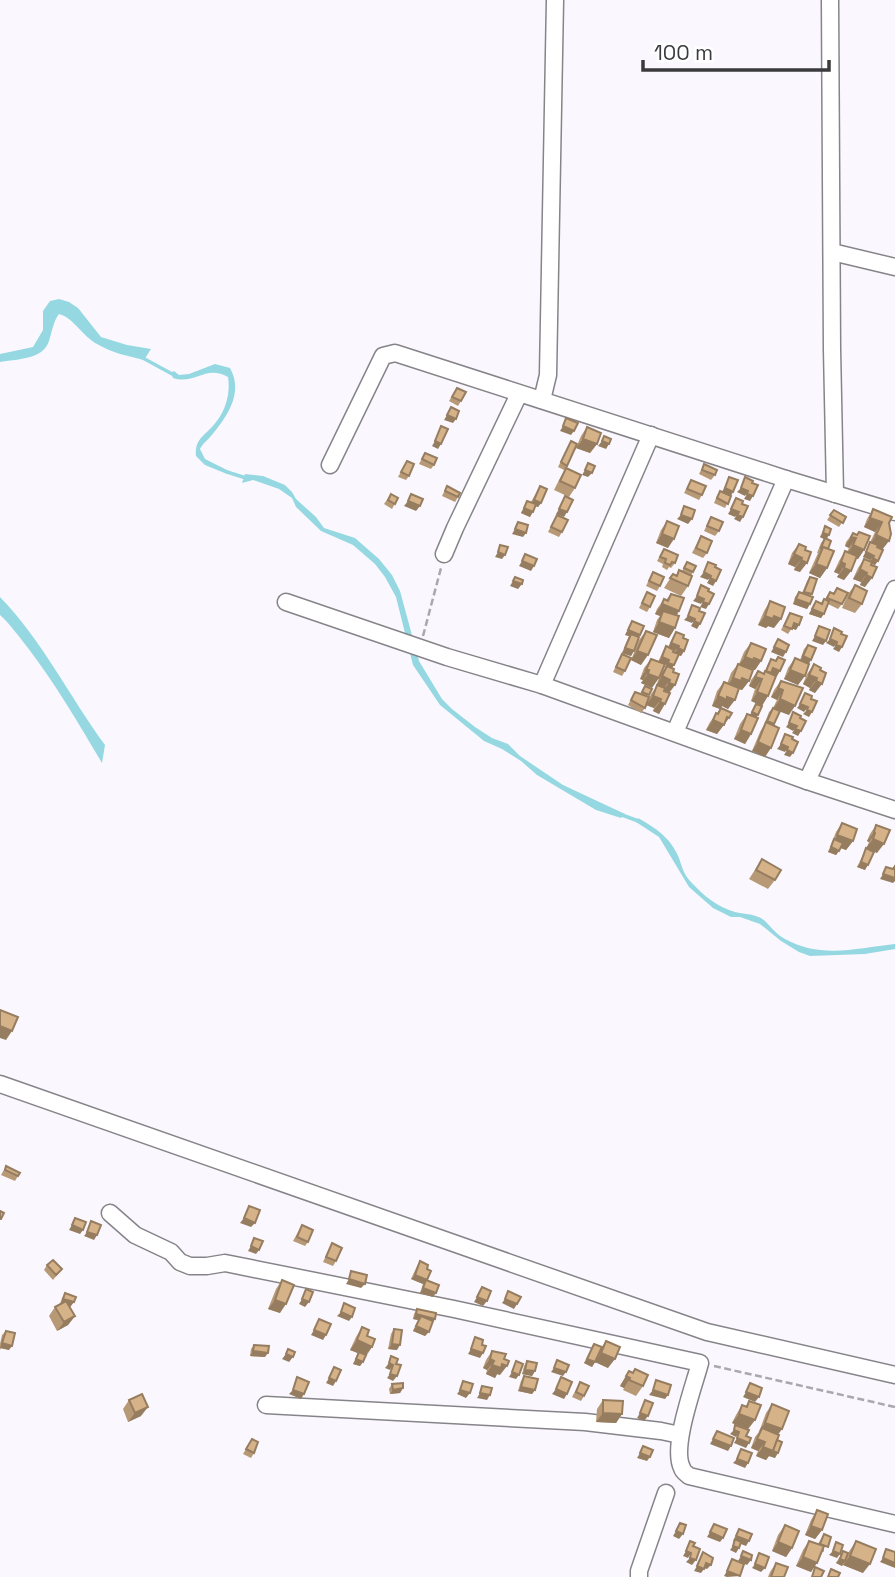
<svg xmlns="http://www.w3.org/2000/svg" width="895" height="1577" viewBox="0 0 895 1577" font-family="'Space Grotesk',sans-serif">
<rect width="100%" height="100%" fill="#faf8fe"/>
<g fill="#95d8e2">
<path d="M 59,299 L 69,302 L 78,308 L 101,337 L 127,345 L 151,349 L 144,360 C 128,356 112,353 97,344 C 82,336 74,318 59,314 C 53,322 52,332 49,341 C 43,360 16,359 0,362 L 0,354 L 33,347 L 43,330 L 43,311 L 50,301 Z"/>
<path d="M 215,364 L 230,368 C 244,393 227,417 211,436 C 207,441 203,443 200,449 L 205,459 L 229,471 L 227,474 L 205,465 L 196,456 C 195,441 201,438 211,428 C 224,415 231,396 228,377 C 206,364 195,385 173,378 L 171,373 L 174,371 L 179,375 L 189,374 Z"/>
<polygon points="245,474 263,476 285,485 292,492 296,499 316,517 324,528 355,538 379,559 392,575 400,591 419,661 442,699 452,709 475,727 492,738 508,744 520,756 563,785 625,814 621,818 596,810 537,775 521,761 502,749 484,741 440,705 413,665 396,597 385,577 375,564 353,545 321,531 296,507 292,498 279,489 253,480 242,483"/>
<path d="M 0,597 C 42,640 69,696 105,745 L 102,763 C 79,724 56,685 28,648 C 19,637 11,625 0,615 Z"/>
<path d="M 638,818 C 656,828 671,838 679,858 C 682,867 684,875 691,882 C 703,895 717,907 735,912 C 744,914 753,914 761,918 C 769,923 774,933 785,939 C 821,959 857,948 895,944 L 895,949 L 865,954 L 810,956 L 799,952 L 781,941 L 760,924 L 740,917 L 731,917 L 713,908 L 689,887 L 659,837 L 636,822 Z"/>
</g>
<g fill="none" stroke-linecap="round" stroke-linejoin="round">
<g stroke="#95d8e2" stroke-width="3.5">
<polyline points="141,357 174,375"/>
<polyline points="227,472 246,478"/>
<polyline points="622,815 641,822"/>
</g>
<defs>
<g id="minor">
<polyline points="830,0 832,349 835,494"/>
<polyline points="832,252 895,267"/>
<polyline points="542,400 548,375 555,0"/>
<polyline points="330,465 383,356 395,353 786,479 895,512"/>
<polyline points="444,554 455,528 519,394"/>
<polyline points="286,602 447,657 542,685 807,781 895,810"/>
<polyline points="542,685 651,435"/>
<polyline points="675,732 786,479"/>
<polyline points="807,781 895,589"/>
<polyline points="0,1084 707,1332 895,1375"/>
<path d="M 110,1213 L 135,1235 L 171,1252 L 180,1262 L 190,1266 L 207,1266 L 225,1263 L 454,1309 L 700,1363 C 694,1386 671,1447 682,1468 C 683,1472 686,1473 689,1476 L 895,1524"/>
<polyline points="266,1405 585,1422 661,1431 680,1435"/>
<polyline points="639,1577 639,1571 666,1493"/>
</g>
</defs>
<use href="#minor" stroke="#868489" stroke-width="19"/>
<g stroke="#aaa8ad" stroke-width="2.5" stroke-dasharray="7 3.5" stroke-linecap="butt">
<polyline points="423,636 441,568"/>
<polyline points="714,1366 895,1407"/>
</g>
<use href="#minor" stroke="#fff" stroke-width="16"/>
</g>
<g fill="#b89976">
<polygon points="457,388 461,401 458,406 449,401"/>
<polygon points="587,427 597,444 590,453 576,448 581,436"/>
<polygon points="571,441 567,466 564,470 558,467"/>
<polygon points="425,453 434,465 431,469 419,464"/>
<polygon points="407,461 409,476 406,480 398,477"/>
<polygon points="704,464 715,475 711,480 699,474"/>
<polygon points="566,468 575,488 569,497 554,490 560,478"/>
<polygon points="729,477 733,492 725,508 714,503 717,496 720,491 722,492"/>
<polygon points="691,480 702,495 699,500 684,493"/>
<polygon points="447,486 458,497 455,502 442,496"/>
<polygon points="540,486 541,503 538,507 535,506 530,517 521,513 527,501 531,502"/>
<polygon points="391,494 398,498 392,509 384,504"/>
<polygon points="873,509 889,523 882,550 875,565 871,564 865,587 860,585 861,582 853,579 858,568 864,559 870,561 870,560 863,557 875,532 864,527 867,519"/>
<polygon points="834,510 846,517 839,527 827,520"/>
<polygon points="557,515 562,532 559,537 548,532"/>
<polygon points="711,517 719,531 715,536 704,531"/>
<polygon points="667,521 668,548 656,543 661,530"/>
<polygon points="825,526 828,549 827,568 820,578 809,573 818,553 817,553 821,543 824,539 820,537"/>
<polygon points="859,532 864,550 858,559 856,558 851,571 844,580 837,577 839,574 834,572 839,561 845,551 847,552 849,548 845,546 846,542 853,533 857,535"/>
<polygon points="701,536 707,553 703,558 692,553"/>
<polygon points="799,544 806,547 800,572 794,570 795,567 788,564 792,553"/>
<polygon points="664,549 675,563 671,568 669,567 667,570 662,567 663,564 657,561"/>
<polygon points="687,562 693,572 691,576 688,586 681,596 664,588 673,574 676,575 679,570 682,571"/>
<polygon points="653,572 660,586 657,591 646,586"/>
<polygon points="810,577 812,594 810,596 810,604 807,609 793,604 795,597 799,592 802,593 807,581"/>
<polygon points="855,585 862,604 855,613 842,608 848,594"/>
<polygon points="837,588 842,604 838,609 828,604 821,618 809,614 816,601 821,603 824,599 825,599 830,592 833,593"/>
<polygon points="647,592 650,607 647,612 639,608"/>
<polygon points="671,594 679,611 677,615 675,628 669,638 653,632 657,620 660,616 655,614 657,609 664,599 666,600"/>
<polygon points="770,601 774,628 768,626 766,628 758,625 764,611"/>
<polygon points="790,613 796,630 792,628 788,634 781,630"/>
<polygon points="632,621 639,637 631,656 622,653 629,636 625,635"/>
<polygon points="646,631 641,665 631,660 639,640"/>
<polygon points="676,632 683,638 684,651 681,656 678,655 672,668 673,672 675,685 669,693 659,714 653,711 654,708 646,705 651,694 657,686 656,686 660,675 665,668 666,665 658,662 663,651 666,646 668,647"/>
<polygon points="751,643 761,661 755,670 748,668 749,681 742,690 739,689 728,709 722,706 720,709 712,706 717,691 724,682 727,684 731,673 738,664 739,664 744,652"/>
<polygon points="808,645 811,660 798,685 784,679 788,668 795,658 800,660 804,649"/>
<polygon points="622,654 625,671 622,676 613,672"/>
<polygon points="778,657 777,676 771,673 751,701 755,689 749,686 751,680 758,671 764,674 771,659 775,661"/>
<polygon points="651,659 652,688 641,683 643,680 640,679 644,668"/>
<polygon points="814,664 821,668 815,693 809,690 810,688 803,684 807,674"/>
<polygon points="781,681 789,715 780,711 774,725 765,757 752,751 760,732 764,725 769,712 773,708 777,700 771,697 774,690"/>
<polygon points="645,686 648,697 645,708 641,713 628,705 635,692 640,694"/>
<polygon points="756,704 758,715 756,718 751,734 745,744 734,739 740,724 747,714 750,715"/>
<polygon points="721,708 729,718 717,734 706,730 710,722"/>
<polygon points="842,823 853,841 846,850 841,848 836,855 828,852 836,832"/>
<polygon points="876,825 877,853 869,849 865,870 857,867 866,849 869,842 867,841 870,834"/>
<polygon points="762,859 775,880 768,889 749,879"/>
<polygon points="6,1166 18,1176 15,1181 1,1175"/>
<polygon points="302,1225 308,1242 305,1246 293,1241"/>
<polygon points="332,1243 336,1261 333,1266 323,1262"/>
<polygon points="420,1261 427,1269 426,1281 433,1297 420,1293 423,1284 411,1279 417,1266"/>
<polygon points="47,1265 62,1269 53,1280 44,1270"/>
<polygon points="282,1280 280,1313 268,1309 276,1289"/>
<polygon points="65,1293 74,1302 70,1307 75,1316 68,1325 57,1331 49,1316 55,1307 60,1304 62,1298"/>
<polygon points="417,1309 435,1319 425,1336 413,1331 418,1320 413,1319 414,1314"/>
<polygon points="362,1327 372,1347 360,1366 353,1364 358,1353 350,1350 356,1337"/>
<polygon points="394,1329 397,1350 388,1349 391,1334"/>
<polygon points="6,1331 9,1350 1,1348 0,1350 0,1344 2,1335"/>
<polygon points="606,1341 608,1368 595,1362 592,1367 584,1363 594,1344 601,1348"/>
<polygon points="254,1345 265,1357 250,1356 251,1349"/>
<polygon points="492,1351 500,1375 497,1374 495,1378 486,1374 487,1370 483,1368 486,1360"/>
<polygon points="527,1361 535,1371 532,1376 522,1374 524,1366"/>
<polygon points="635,1369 643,1386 636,1396 623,1390 624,1388 620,1386 629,1371 632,1373"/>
<polygon points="524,1376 535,1390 532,1394 518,1391 521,1381"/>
<polygon points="580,1382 584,1396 581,1401 572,1397"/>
<polygon points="392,1384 403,1388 400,1393 390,1394 389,1389"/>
<polygon points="129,1400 141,1416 128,1422 123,1409"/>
<polygon points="603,1400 622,1414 616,1423 596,1422 597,1409"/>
<polygon points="749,1401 755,1420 748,1429 732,1423 736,1415 742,1405 745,1407"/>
<polygon points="772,1404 782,1429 778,1434 775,1458 769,1456 766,1460 756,1456 758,1451 751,1448 755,1437 759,1432 766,1413"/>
<polygon points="252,1439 254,1453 251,1458 243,1454"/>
<polygon points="817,1510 822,1530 815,1539 805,1535 811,1520"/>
<polygon points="785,1525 792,1548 786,1557 772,1551 778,1535"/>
<polygon points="824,1534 824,1552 822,1551 811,1572 796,1566 803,1550 809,1541 818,1544"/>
<polygon points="856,1541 863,1573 843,1565 845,1562 842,1566 836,1563 843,1551 848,1553"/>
<polygon points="776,1563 784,1577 768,1577 770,1572"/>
</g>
<g fill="#967d60">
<polygon points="447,415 456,419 453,423 444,420"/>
<polygon points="563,426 574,431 571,435 560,431"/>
<polygon points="583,439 597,444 590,453 576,448"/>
<polygon points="435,441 441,444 438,449 432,446"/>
<polygon points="602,441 609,444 606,449 598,446"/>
<polygon points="585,470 592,473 588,477 582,475"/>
<polygon points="725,488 733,492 730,496 721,493"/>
<polygon points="741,488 748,491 745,496 737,492"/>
<polygon points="747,494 753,496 750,501 744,499"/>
<polygon points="534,500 541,503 538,507 530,504"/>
<polygon points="408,501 420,506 416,511 404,506"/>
<polygon points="524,508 533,512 530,517 521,513"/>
<polygon points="559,509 567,512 564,517 556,514"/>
<polygon points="731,509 739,512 735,517 728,514"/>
<polygon points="681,515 692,519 688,524 677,519"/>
<polygon points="737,515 743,517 740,522 734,519"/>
<polygon points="870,518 882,522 875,532 864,527"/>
<polygon points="515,529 526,533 523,537 512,534"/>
<polygon points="823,533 829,535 826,540 820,537"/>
<polygon points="662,534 674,539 668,548 656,543"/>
<polygon points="876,535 889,541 882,550 870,545"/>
<polygon points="851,537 856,538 849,548 845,546"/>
<polygon points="853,545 864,550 858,559 847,554"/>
<polygon points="498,552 505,555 502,559 495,557"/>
<polygon points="866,552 874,556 870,560 863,557"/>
<polygon points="794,554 802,558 795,567 788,564"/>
<polygon points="873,558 878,561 875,565 869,563"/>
<polygon points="801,560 807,563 800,572 794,570"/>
<polygon points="522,561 534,566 531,571 519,566"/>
<polygon points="841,562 845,564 839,574 834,572"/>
<polygon points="816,564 827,568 820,578 809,573"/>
<polygon points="844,568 851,571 844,580 837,577"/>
<polygon points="860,569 867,573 861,582 853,579"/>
<polygon points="704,572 711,576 708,580 700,577"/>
<polygon points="866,575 872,578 865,587 860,585"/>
<polygon points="710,578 716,581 713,586 707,583"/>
<polygon points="513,581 522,584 518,589 510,586"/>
<polygon points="697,596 704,599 701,604 693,601"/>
<polygon points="796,599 810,604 807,609 793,604"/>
<polygon points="703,602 709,604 706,609 700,607"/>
<polygon points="662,604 679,611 673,620 663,611 660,616 655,614"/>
<polygon points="812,609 824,614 821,618 809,614"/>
<polygon points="688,616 695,619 692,623 684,620"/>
<polygon points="765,616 774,616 781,619 774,628 768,626 766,628 758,625"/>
<polygon points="694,621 700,624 697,629 691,626"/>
<polygon points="659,622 675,628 669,638 653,632"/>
<polygon points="794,623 799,625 796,630 791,628"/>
<polygon points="628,630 640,635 637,640 631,634 629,636 625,635"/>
<polygon points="815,636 826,641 823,645 812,641"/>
<polygon points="830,639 837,642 834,647 826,643"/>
<polygon points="671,643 679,646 676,650 668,647"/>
<polygon points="836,645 842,647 839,652 833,649"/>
<polygon points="774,647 786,652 783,657 771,652"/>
<polygon points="625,648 634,651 631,656 622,653"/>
<polygon points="678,648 684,651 681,656 675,653"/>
<polygon points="637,651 648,655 641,665 631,660"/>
<polygon points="803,656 811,660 808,664 800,661"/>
<polygon points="662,657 669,660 666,665 658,662"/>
<polygon points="745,657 754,658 761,661 755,670 748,667 747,669 738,666"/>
<polygon points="668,663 674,665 671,670 665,667"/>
<polygon points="773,668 780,671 777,676 771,673"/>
<polygon points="646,670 649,670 643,680 640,679"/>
<polygon points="790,670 805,676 798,685 784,679"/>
<polygon points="648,674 659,678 652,688 641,683"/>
<polygon points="809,675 817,678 810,688 803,684"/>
<polygon points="662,676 670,680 663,689 656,686"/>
<polygon points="755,677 762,679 755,689 749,686"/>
<polygon points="733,678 742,678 749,681 742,690 736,688 726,687"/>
<polygon points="816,681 822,684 815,693 809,690"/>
<polygon points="669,683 675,685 668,694 662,692"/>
<polygon points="778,688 783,690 777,700 771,697"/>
<polygon points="757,692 768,696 762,706 751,701"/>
<polygon points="653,696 661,699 654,708 646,705"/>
<polygon points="718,696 727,697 735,700 728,709 722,706 720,709 712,706"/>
<polygon points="780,699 795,706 789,715 773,709"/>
<polygon points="660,702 665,704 659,714 653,711"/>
<polygon points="800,704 808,707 804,712 797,708"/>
<polygon points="807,710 812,712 809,717 803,714"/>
<polygon points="752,712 758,715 755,719 749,717"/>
<polygon points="727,717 729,718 717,734 706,730 713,720"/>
<polygon points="789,723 797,726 793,731 786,727"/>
<polygon points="795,729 801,731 798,736 792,733"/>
<polygon points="741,730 751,734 745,744 734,739"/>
<polygon points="758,742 771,748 765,757 752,751"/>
<polygon points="781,744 788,747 785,752 777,749"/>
<polygon points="787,750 793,753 790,757 784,755"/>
<polygon points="874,832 875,833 869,842 867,841"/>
<polygon points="837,835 853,841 846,850 832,845"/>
<polygon points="873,839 884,844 877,853 866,848"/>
<polygon points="831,847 839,851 836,855 828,852"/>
<polygon points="861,862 868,865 865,870 857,867"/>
<polygon points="883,874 895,878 895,881 893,883 880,879"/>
<polygon points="0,1026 12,1031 6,1040 0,1038"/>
<polygon points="244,1218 255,1223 251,1227 240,1223"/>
<polygon points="72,1225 83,1230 80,1234 69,1230"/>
<polygon points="87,1232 97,1235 94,1240 84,1236"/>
<polygon points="251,1246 259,1250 256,1254 248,1251"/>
<polygon points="415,1275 427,1280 423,1284 411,1279"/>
<polygon points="349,1279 365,1284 361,1288 346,1284"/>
<polygon points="423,1288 436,1293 433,1297 420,1293"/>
<polygon points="477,1297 487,1301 483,1306 474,1302"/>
<polygon points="63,1299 74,1302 70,1307 60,1304"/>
<polygon points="302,1299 309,1302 305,1307 299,1304"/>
<polygon points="505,1299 517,1304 514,1309 502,1303"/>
<polygon points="275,1300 286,1304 280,1313 268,1309"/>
<polygon points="341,1312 352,1317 349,1321 337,1316"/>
<polygon points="416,1314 435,1319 432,1323 421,1316 418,1320 413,1319"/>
<polygon points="75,1316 68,1325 57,1331 64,1322"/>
<polygon points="416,1326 429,1332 425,1336 413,1331"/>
<polygon points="314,1330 326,1335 323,1340 311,1335"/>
<polygon points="357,1340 372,1347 365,1356 350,1350"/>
<polygon points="2,1343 12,1346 9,1350 0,1348"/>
<polygon points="392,1344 400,1345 397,1350 388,1349"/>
<polygon points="471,1349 483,1353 480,1358 468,1354"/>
<polygon points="253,1351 268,1353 265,1357 250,1356"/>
<polygon points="601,1353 615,1359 608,1368 595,1362 592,1367 584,1363 587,1359 595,1362"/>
<polygon points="286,1354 293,1357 289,1362 282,1359"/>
<polygon points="356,1359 363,1362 360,1366 353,1364"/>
<polygon points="490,1359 494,1361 487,1370 483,1368"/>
<polygon points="389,1363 393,1365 390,1370 385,1368"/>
<polygon points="502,1364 507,1366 500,1375 497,1374 495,1378 486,1374 492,1365"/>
<polygon points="554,1368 566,1372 563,1376 551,1372"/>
<polygon points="525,1370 535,1371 532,1376 522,1374"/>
<polygon points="512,1372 519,1375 516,1379 509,1377"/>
<polygon points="390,1374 397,1376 393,1381 387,1378"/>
<polygon points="626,1376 630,1378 624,1388 620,1386"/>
<polygon points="329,1378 336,1381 333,1386 326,1383"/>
<polygon points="521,1387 535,1390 532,1394 518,1391"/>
<polygon points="403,1388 400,1393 390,1394 393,1390"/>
<polygon points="556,1389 567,1394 564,1399 552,1394"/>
<polygon points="293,1390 304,1394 301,1399 289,1394"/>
<polygon points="460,1390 470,1393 466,1398 457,1394"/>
<polygon points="653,1390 668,1395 665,1399 649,1395"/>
<polygon points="746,1392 759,1397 755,1402 743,1397"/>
<polygon points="480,1393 490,1395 487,1400 477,1398"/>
<polygon points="148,1407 141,1416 128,1422 135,1413"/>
<polygon points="603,1413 622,1414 616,1423 596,1422"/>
<polygon points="640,1413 648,1416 644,1421 637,1418"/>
<polygon points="739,1414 755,1420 748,1429 732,1423"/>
<polygon points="765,1423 782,1429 775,1439 762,1428 758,1432"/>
<polygon points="734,1430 739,1432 736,1437 730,1434"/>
<polygon points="737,1438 749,1443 746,1448 734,1443"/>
<polygon points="713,1439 731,1446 728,1451 710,1444"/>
<polygon points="757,1439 765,1442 758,1451 751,1448"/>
<polygon points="763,1447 778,1453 775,1458 769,1456 766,1460 756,1456"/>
<polygon points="640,1453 650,1457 647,1461 637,1458"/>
<polygon points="737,1459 748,1463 745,1468 733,1463"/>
<polygon points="811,1526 822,1530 815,1539 805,1535"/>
<polygon points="676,1531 683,1534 679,1539 673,1536"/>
<polygon points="710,1532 723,1538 720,1542 707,1537"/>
<polygon points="736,1536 749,1541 746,1546 733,1541"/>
<polygon points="778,1542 792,1548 786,1557 772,1551"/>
<polygon points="733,1546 739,1548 736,1553 730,1550"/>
<polygon points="686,1551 691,1553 688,1558 683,1556"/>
<polygon points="833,1551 840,1554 837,1558 829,1555"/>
<polygon points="741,1556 751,1560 747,1565 738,1561"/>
<polygon points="850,1556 870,1564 863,1573 843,1565"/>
<polygon points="803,1557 817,1563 811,1572 796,1566"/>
<polygon points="690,1558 696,1560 692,1565 686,1562"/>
<polygon points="883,1558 895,1563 895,1568 880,1562"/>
<polygon points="840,1559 845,1561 842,1566 836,1563"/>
<polygon points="706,1563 711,1565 707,1569 703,1568"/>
<polygon points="755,1564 765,1568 761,1572 752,1568"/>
<polygon points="697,1566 704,1569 701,1573 694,1571"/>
<polygon points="727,1571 740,1576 727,1577 724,1576"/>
</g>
<g fill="#d6b289" stroke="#967d60" stroke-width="2">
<polygon points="457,388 466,392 461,401 452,397"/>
<polygon points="451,407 459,411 456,419 447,415"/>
<polygon points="566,418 578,423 574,431 563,426"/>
<polygon points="441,426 448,429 441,444 435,441"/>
<polygon points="587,427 601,433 597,444 583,439"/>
<polygon points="604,436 611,439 609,444 602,441"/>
<polygon points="571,441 577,444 567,466 561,462"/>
<polygon points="425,453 437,458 434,465 422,459"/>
<polygon points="407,461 414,464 409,476 401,472"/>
<polygon points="588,463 595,466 592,473 585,470"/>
<polygon points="704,464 717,470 715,475 702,470"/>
<polygon points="566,468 581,475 575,488 560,481"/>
<polygon points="729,477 738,480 733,492 725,488"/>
<polygon points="745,477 753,481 752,483 758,485 753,496 747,494 748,491 741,488"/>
<polygon points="691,480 706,486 702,495 687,489"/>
<polygon points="447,486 460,493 458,497 445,491"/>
<polygon points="540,486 547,489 541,503 534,500"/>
<polygon points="720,491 731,496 728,504 717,498"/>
<polygon points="391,494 398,498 395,504 388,500"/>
<polygon points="411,494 423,499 420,506 408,501"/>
<polygon points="565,496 573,500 567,512 559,509"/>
<polygon points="736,498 743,501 742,504 748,506 743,517 737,515 739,512 731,509"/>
<polygon points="527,501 536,504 533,512 524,508"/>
<polygon points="684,506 695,510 692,519 681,515"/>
<polygon points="873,509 892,517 889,523 891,534 889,541 876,535 882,522 870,518"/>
<polygon points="834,510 846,517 843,523 830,515"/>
<polygon points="557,515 568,520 562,532 551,527"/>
<polygon points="711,517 723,522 719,531 707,526"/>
<polygon points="667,521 679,526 674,539 662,534"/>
<polygon points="518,522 528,525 526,533 515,529"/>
<polygon points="825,526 831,529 829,535 823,533"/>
<polygon points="859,532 870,536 864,550 853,545 856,538 851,537 853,533 857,535"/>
<polygon points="701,536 712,541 707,553 696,548"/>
<polygon points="825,538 831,541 828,549 823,547 822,549 821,548"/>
<polygon points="870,542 878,545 877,547 883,550 878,561 873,558 874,556 866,552"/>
<polygon points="799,544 806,547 805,550 811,552 807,563 801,560 802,558 794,554"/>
<polygon points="500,545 508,547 505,555 498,552"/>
<polygon points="823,547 834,551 827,568 816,564"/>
<polygon points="664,549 678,555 675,563 672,562 670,565 665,563 666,559 660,557"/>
<polygon points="845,551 857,556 851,571 844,568 845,564 841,562"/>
<polygon points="525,554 537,559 534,566 522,561"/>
<polygon points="864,559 872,562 871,565 877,567 872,578 866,575 867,573 860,569"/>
<polygon points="687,562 696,566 693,572 684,568"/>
<polygon points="708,562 716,565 715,567 721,570 716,581 710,578 711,576 704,572"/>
<polygon points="679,570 692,576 688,586 670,578 673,574 677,576"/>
<polygon points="653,572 664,577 660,586 649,581"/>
<polygon points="515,577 523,580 522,584 513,581"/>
<polygon points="810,577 817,579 812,594 804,592"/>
<polygon points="701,585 709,589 708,591 714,594 709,604 703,602 704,599 697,596"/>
<polygon points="855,585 867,591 862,604 849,598"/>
<polygon points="837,588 848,593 842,604 827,598 830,592 834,594"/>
<polygon points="647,592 655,596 650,607 642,603"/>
<polygon points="799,592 813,597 810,604 796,599"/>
<polygon points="671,594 684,598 679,611 662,604 664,599 668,601"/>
<polygon points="824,599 829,601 824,614 812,609 816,601 822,604"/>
<polygon points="770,601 785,607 781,619 774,616 773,619 765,616"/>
<polygon points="692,605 700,608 699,611 705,613 700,624 694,621 695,619 688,616"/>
<polygon points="663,611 679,616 675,628 659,622"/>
<polygon points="790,613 802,617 799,625 794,623 792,629 784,626"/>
<polygon points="632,621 644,626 640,635 628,630"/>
<polygon points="819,626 830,630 826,641 815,636"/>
<polygon points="834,628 842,632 841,634 847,636 842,647 836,645 837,642 830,639"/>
<polygon points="646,631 657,635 648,655 637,651"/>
<polygon points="676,632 684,635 683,638 688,640 684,651 678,648 679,646 671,643"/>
<polygon points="631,634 639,637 634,651 625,648"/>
<polygon points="778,639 789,645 786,652 774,647"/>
<polygon points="751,643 766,649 761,661 754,658 753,660 745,657"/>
<polygon points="808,645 816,648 811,660 803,656"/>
<polygon points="666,646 674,650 673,652 679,654 674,665 668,663 669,660 662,657"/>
<polygon points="622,654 631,658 625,671 616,667"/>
<polygon points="778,657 785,660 780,671 773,668 771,673 766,671 771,659 776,661"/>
<polygon points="795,658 809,664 805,676 790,670"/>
<polygon points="651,659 665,664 659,678 648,674 649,670 646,670"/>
<polygon points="738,664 753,670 749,681 742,678 741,681 733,678"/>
<polygon points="814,664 821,668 820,670 826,673 822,684 816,681 817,678 809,675"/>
<polygon points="667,666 674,669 673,672 679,674 675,685 669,683 670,680 662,676"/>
<polygon points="758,671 764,674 765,671 776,676 768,696 757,692 762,679 755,677"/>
<polygon points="781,681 803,688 795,706 780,699 783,690 778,688"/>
<polygon points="724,682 739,688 735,700 727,697 727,700 718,696"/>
<polygon points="657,685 665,688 664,691 670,693 665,704 660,702 661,699 653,696"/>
<polygon points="645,686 652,689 649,695 642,692"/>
<polygon points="635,692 649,697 645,708 631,700"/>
<polygon points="805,693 812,696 811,699 817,701 812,712 807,710 808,707 800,704"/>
<polygon points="756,704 762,706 758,715 752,712"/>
<polygon points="721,708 732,713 729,718 727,717 724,725 713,720 716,713 718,714"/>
<polygon points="773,708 780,711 774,724 767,721"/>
<polygon points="793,712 801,716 800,718 806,721 801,731 795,729 797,726 789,723"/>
<polygon points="747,714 758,718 751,734 741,730"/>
<polygon points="766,722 779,728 771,748 758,742"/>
<polygon points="785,734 793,737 792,739 798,742 793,753 787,750 788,747 781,744"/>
<polygon points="842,823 857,829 853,841 837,835"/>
<polygon points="876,825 890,830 884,844 873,839 875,833 874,832"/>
<polygon points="834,839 843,843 839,851 831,847"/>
<polygon points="866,848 874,852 868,865 861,862"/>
<polygon points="762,859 781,870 775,880 756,870"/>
<polygon points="895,866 895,878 883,874 886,867 893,869"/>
<polygon points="0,1010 18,1017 12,1031 0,1026"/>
<polygon points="6,1166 20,1173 18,1176 5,1170"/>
<polygon points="249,1206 260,1210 255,1223 244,1218"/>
<polygon points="0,1211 4,1213 1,1219 0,1219"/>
<polygon points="75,1218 86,1222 83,1230 72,1225"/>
<polygon points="91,1221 101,1225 97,1235 87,1232"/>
<polygon points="302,1225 313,1230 308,1242 297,1237"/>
<polygon points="254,1238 263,1241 259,1250 251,1246"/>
<polygon points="332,1243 342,1248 336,1261 326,1257"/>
<polygon points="53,1260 62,1269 56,1275 47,1265"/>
<polygon points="420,1261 428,1265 427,1269 431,1271 427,1280 415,1275"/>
<polygon points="351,1271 367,1275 365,1284 349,1279"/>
<polygon points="282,1280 294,1285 286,1304 275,1300"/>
<polygon points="426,1280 439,1285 436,1293 423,1288"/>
<polygon points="482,1287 491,1291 487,1301 477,1297"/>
<polygon points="306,1289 313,1292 309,1302 302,1299"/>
<polygon points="508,1291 521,1297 517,1304 505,1299"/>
<polygon points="65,1293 76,1297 74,1302 63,1299"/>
<polygon points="66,1301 75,1316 64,1322 55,1307"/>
<polygon points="344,1303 355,1308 352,1317 341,1312"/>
<polygon points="417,1309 436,1313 435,1319 416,1314"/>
<polygon points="421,1316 433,1321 429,1332 416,1326"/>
<polygon points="319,1319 331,1324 326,1335 314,1330"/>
<polygon points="362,1327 369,1330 367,1336 375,1339 372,1347 357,1340"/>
<polygon points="394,1329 402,1330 400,1345 392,1344"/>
<polygon points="6,1331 15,1333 12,1346 2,1343"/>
<polygon points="475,1337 483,1340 482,1345 486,1346 483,1353 471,1349"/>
<polygon points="606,1341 620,1347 615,1359 601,1353"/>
<polygon points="594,1344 602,1347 595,1362 587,1359"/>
<polygon points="254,1345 269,1346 268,1353 253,1351"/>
<polygon points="288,1349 295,1352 293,1357 286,1354"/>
<polygon points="492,1351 506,1354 504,1359 509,1361 507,1366 502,1364 501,1368 492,1365 494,1361 490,1359"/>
<polygon points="359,1352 366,1355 363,1362 356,1359"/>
<polygon points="391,1356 398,1359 396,1364 401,1365 397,1376 390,1374 393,1365 389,1363"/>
<polygon points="557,1360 569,1365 566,1372 554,1368"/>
<polygon points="516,1361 523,1364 519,1375 512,1372"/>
<polygon points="527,1361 537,1363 535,1371 525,1370"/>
<polygon points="334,1367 341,1370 336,1381 329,1378"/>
<polygon points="635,1369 648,1375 643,1386 629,1380 630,1378 626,1376 629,1371 633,1373"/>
<polygon points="524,1376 538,1379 535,1390 521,1387"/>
<polygon points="297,1377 309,1382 304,1394 293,1390"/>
<polygon points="561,1377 572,1382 567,1394 556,1389"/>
<polygon points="656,1380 671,1385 668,1395 653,1390"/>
<polygon points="463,1381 473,1384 470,1393 460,1390"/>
<polygon points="580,1382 589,1386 584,1396 576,1392"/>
<polygon points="403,1383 403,1388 393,1390 392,1384"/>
<polygon points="750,1383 762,1388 759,1397 746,1392"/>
<polygon points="482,1386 492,1388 490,1395 480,1393"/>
<polygon points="142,1394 148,1407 135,1413 129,1400"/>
<polygon points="603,1400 623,1401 622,1414 603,1413"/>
<polygon points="645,1400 653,1403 648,1416 640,1413"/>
<polygon points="749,1401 761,1405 755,1420 739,1414 742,1405 747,1407"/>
<polygon points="772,1404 789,1411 782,1429 765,1423"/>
<polygon points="735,1425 749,1430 746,1436 751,1438 749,1443 737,1438 739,1432 734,1430"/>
<polygon points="762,1428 779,1435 773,1451 763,1447 765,1442 757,1439"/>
<polygon points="717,1431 734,1438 731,1446 713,1439"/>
<polygon points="252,1439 258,1442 254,1453 246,1449"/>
<polygon points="777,1440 782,1442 778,1453 773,1451"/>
<polygon points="643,1446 653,1450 650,1457 640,1453"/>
<polygon points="741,1449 752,1453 748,1463 737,1459"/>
<polygon points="817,1510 828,1514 822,1530 811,1526"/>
<polygon points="680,1523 686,1525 683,1534 676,1531"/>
<polygon points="714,1524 727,1529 723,1538 710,1532"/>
<polygon points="785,1525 799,1531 792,1548 778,1542"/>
<polygon points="739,1529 752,1534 749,1541 736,1536"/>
<polygon points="824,1534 831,1537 828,1547 820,1544"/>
<polygon points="735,1539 741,1542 739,1548 733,1546"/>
<polygon points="690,1541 695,1543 693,1546 700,1549 696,1560 690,1558 691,1553 686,1551"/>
<polygon points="809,1541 824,1546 817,1563 803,1557"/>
<polygon points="856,1541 876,1549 870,1564 850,1556"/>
<polygon points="836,1542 843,1545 840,1554 833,1551"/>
<polygon points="886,1549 895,1552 895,1563 883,1558"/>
<polygon points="743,1551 752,1555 751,1560 741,1556"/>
<polygon points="843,1551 848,1553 845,1561 840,1559"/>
<polygon points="703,1552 713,1558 711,1565 706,1563 704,1569 697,1566"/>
<polygon points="759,1553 769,1557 765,1568 755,1564"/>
<polygon points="732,1559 744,1564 740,1576 727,1571"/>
<polygon points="776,1563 788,1567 784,1577 771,1577"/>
<polygon points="815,1567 824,1571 821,1577 812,1577"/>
<polygon points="831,1569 840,1573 838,1577 828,1577"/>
</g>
<path d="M643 60v10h186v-10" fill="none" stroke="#3b3b3d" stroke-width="3.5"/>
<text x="654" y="60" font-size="21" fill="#3b3b3d" stroke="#ffffff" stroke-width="5" paint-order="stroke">100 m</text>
</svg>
